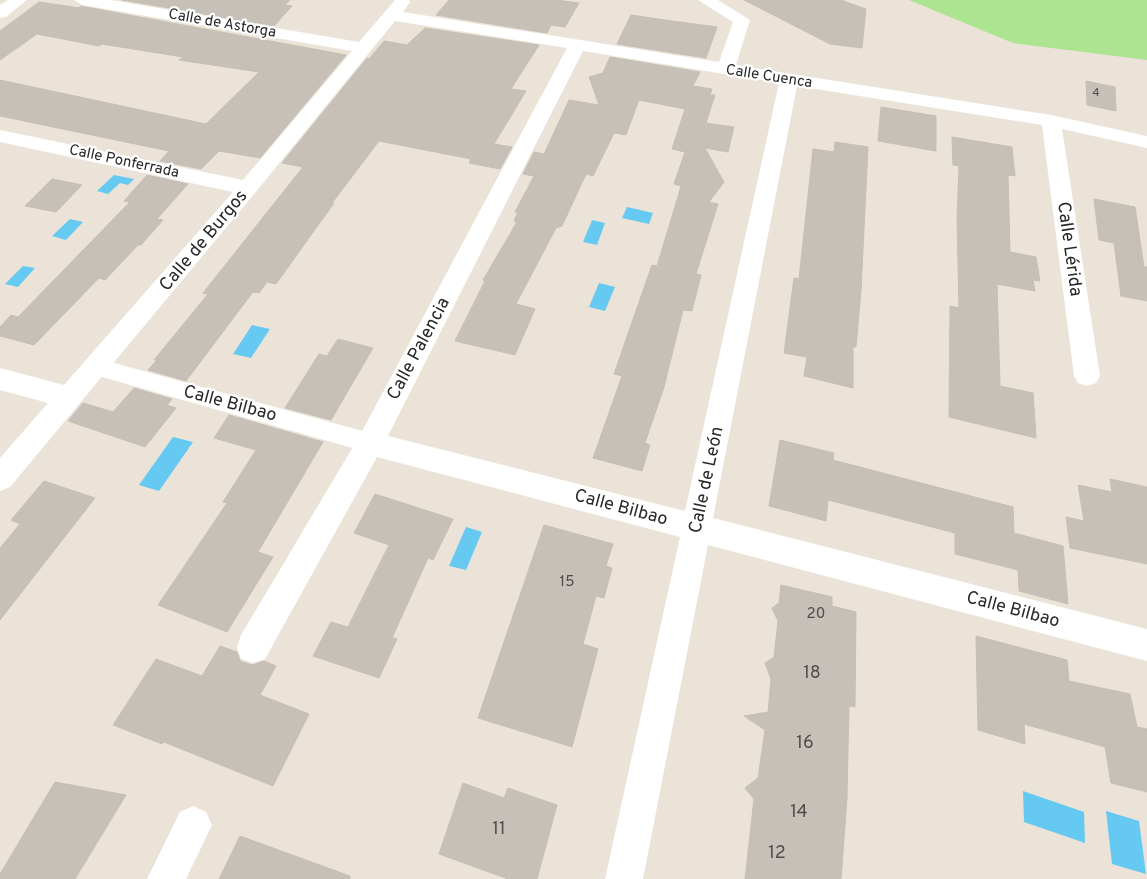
<svg xmlns="http://www.w3.org/2000/svg" width="1147" height="879" viewBox="0 0 1147 879" font-family="Overpass,sans-serif">
<rect width="100%" height="100%" fill="#ebe3d8"/>
<polygon fill="#ace492" points="909,0 1147,0 1147,60 1013,43"/>
<g fill="#66c9f1">
<polygon points="114,175 134,179 128,185 120,183 108,194 97,191"/>
<polygon points="627,207 653,213 649,224 622,218"/>
<polygon points="70,219 83,222 66,240 52,236"/>
<polygon points="592,220 605,223 597,245 583,242"/>
<polygon points="23,266 35,268 18,287 5,284"/>
<polygon points="599,283 615,287 605,311 589,307"/>
<polygon points="252,325 270,329 251,358 233,354"/>
<polygon points="173,437 193,442 159,491 139,485"/>
<polygon points="466,527 482,532 466,570 449,566"/>
<polygon points="1023,791 1084,812 1085,843 1024,822"/>
<polygon points="1106,811 1139,821 1146,874 1112,864"/>
</g>
<g fill="#c6c0b8" stroke="#c6bfb2">
<polygon points="122,0 290,0 285,5 292,6 274,26"/>
<polygon points="449,0 556,0 579,3 565,27 551,25 547,33 436,15"/>
<polygon points="744,0 841,0 866,9 862,48 830,44"/>
<polygon points="39,2 80,8 80,6 346,55 260,158 219,151 201,169 160,161 169,151 0,116 0,80 206,124 259,72 179,60 183,57 102,44 99,46 37,34 0,60 0,31"/>
<polygon points="631,15 672,21 717,27 706,58 617,44"/>
<polygon points="425,28 539,45 511,89 526,91 494,144 512,147 500,169 469,163 471,159 379,141 332,203 334,203 276,284 267,282 259,293 253,292 186,381 148,370 157,360 154,360 208,294 203,293 303,167 282,163 367,58 369,59 384,41 407,45"/>
<polygon points="610,57 700,72 693,86 712,89 710,95 715,95 706,123 734,127 728,152 705,148 724,182 709,202 718,204 696,274 701,275 692,311 683,310 664,387 645,443 650,445 642,471 593,458 622,376 614,374 652,265 657,266 679,193 681,186 674,184 685,152 672,149 685,109 639,100 626,135 614,133 593,176 586,174 562,226 556,228 516,304 535,309 515,355 455,341 485,281 483,280 517,222 514,221 518,212 515,212 534,176 523,174 534,152 544,154 569,100 599,105 589,77 603,73"/>
<polygon points="1086,81 1115,87 1116,111 1087,105"/>
<polygon points="881,107 936,116 936,151 878,141"/>
<polygon points="952,137 1012,147 1015,176 1008,175 1010,252 1036,257 1040,281 1033,280 1035,291 997,284 1000,386 1033,393 1036,438 949,417 950,306 959,308 957,218 959,166 953,165"/>
<polygon points="835,142 868,147 861,291 856,347 853,347 853,388 804,376 807,357 784,353 794,278 799,279 813,149 834,152"/>
<polygon points="147,175 188,184 157,219 163,220 141,245 138,245 105,280 99,278 34,345 0,336 0,327 11,315 18,317 88,245 130,202 124,201"/>
<polygon points="52,179 82,185 56,212 25,206"/>
<polygon points="1094,199 1135,207 1144,267 1147,267 1147,301 1121,296 1114,243 1099,240"/>
<polygon points="338,339 373,348 331,420 285,408 319,354 327,356"/>
<polygon points="134,388 172,399 167,405 176,408 145,447 68,421 83,403 113,412"/>
<polygon points="229,415 323,442 258,552 273,557 227,632 158,605 227,503 223,502 256,450 214,438"/>
<polygon points="780,440 834,453 833,460 1013,507 1014,533 1063,546 1068,604 1019,591 1018,570 955,554 955,533 828,500 826,521 769,506"/>
<polygon points="1110,479 1147,487 1147,564 1070,548 1066,517 1084,521 1078,485 1112,492"/>
<polygon points="44,481 95,498 0,620 0,548 20,524 11,520"/>
<polygon points="375,494 453,519 433,560 428,558 392,638 397,639 379,678 313,656 331,622 348,627 389,545 354,533"/>
<polygon points="544,525 613,544 606,566 612,568 604,598 596,596 583,644 598,649 572,747 478,718"/>
<polygon points="781,585 832,597 832,606 856,612 855,707 849,706 847,798 841,879 745,879 754,799 745,788 758,778 765,730 744,716 768,712 771,679 765,663 774,657 778,621 772,608 779,603"/>
<polygon points="976,636 1067,660 1069,681 1130,694 1137,727 1147,729 1147,792 1111,783 1105,747 1024,724 1025,744 978,730"/>
<polygon points="220,646 237,652 240,661 252,665 264,661 276,666 260,695 309,714 273,786 164,742 162,744 113,725 156,659 202,676"/>
<polygon points="55,782 126,795 75,879 0,879 0,874"/>
<polygon points="463,783 504,798 508,788 557,805 537,879 508,879 439,854"/>
<polygon points="240,836 350,876 350,879 219,879"/>
</g>
<g fill="none" stroke-linecap="round" stroke-linejoin="round">
<polygon fill="#fff" fill-rule="evenodd" points="96,358 370,433 378,436 382,443 378,450 370,453 88,373 85,367 88,361"/>
<g fill="#fff" fill-rule="evenodd">
<polygon points="8,0 27,0 6,17 0,18 0,5"/>
<path d="M 74,0 L 111,0 L 359,42 L 395,0 L 409,0 L 410,2 L 403,12 L 719,62 L 733,22 L 698,0 L 718,0 L 750,20 L 736,65 L 1051,115 L 1147,136 L 1147,148 L 1062,129 L 1100,376 L 1096,383 L 1087,386 L 1078,383 L 1074,376 L 1042,125 L 797,86 L 713,518 L 1147,629 L 1147,661 L 708,545 L 643,879 L 605,879 L 680,537 L 377,457 L 265,659 L 253,663 L 241,659 L 237,647 L 241,635 L 360,435 L 567,48 L 395,21 L 255,193 L 10,487 L 0,491 L 0,458 L 48,403 L 0,390 L 0,368 L 64,385 L 233,192 L 0,142 L 0,130 L 243,180 L 352,51 L 82,5 ZM 583,51 L 779,83 L 685,511 L 388,436 Z"/>
<polygon points="193,806 206,812 212,825 186,879 147,879 180,812"/>
</g>
</g>
<g text-anchor="middle" dominant-baseline="central" stroke-width="4.5" stroke-linejoin="round" paint-order="stroke">
<g font-size="12" fill="#4f4d4b">
<text x="1096" y="93">4</text>
</g>
<g font-size="15" fill="#272727" stroke="#fff">
<text transform="translate(222 24) rotate(10)">Calle de Astorga</text>
<text transform="translate(769 77) rotate(9)">Calle Cuenca</text>
<text transform="translate(124 162) rotate(12)">Calle Ponferrada</text>
</g>
<g font-size="15" fill="#4f4d4b">
<text x="567" y="582">15</text>
<text x="816" y="614">20</text>
</g>
<g font-size="18" fill="#272727" stroke="#fff">
<text transform="translate(204 241) rotate(-50)">Calle de Burgos</text>
<text transform="translate(1069 249) rotate(82)">Calle Lérida</text>
<text transform="translate(419 349) rotate(-62)">Calle Palencia</text>
<text transform="translate(230 404) rotate(15)">Calle Bilbao</text>
<text transform="translate(707 480) rotate(-78)">Calle de León</text>
<text transform="translate(621 508) rotate(15)">Calle Bilbao</text>
<text transform="translate(1013 610) rotate(15)">Calle Bilbao</text>
</g>
<g font-size="18" fill="#4f4d4b">
<text x="812" y="673">18</text>
<text x="805" y="743">16</text>
<text x="799" y="812">14</text>
<text x="499" y="829">11</text>
<text x="777" y="853">12</text>
</g>
</g>
</svg>
